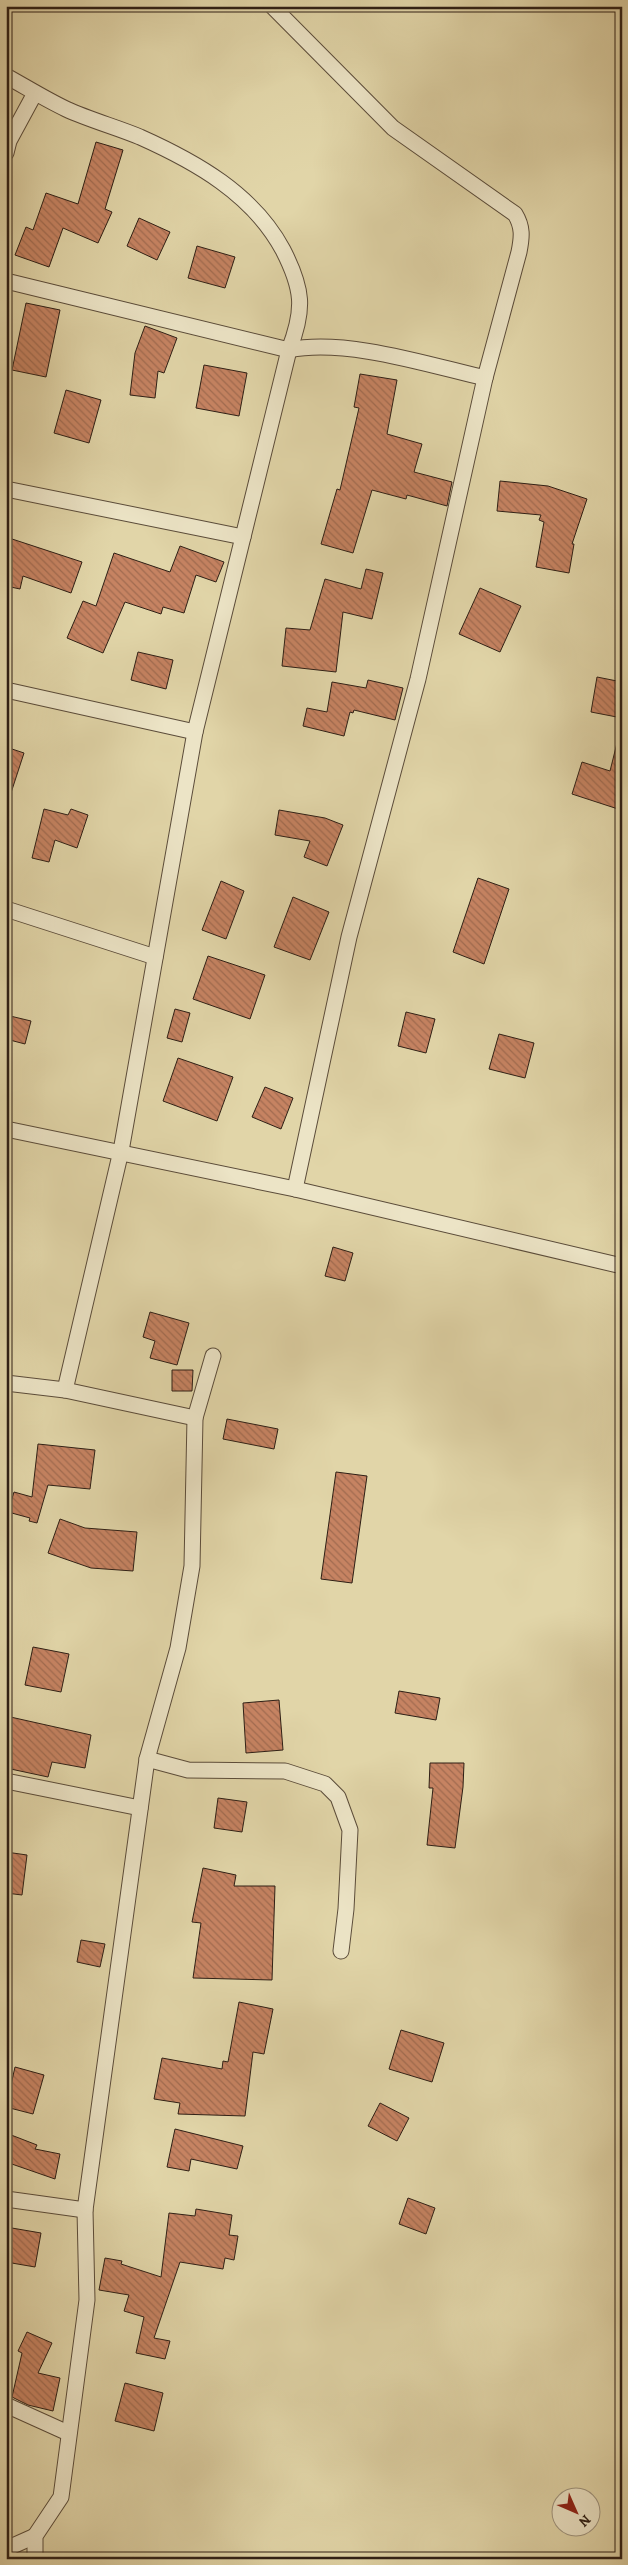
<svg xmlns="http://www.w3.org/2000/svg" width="628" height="2565" viewBox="0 0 628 2565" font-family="Alegreya,serif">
<defs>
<pattern id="building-back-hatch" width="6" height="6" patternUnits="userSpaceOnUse" patternTransform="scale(1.25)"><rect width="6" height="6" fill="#c68362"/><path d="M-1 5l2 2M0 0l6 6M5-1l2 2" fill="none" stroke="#a16b50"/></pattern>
</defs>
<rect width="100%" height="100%" fill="#e1d5a8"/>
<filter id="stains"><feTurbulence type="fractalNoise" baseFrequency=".004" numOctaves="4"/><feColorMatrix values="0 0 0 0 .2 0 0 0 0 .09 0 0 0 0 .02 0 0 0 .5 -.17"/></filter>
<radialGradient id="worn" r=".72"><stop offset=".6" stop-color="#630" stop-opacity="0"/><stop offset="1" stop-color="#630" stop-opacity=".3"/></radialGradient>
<g fill="url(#building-back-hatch)" stroke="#2e1f15">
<polygon points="96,142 123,150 105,209 112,212 98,243 63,228 49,267 15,255 26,227 33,230 46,193 78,204"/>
<polygon points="139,218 170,232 157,260 127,246"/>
<polygon points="197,246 235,257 225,288 188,278"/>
<polygon points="26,303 60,310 46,377 12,370"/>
<polygon points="145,326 177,338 164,373 158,371 155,398 130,395 135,353"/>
<polygon points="204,365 247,373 239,416 196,408"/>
<polygon points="360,374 397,380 387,434 422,444 414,472 452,482 447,506 407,495 406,499 372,490 353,553 321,544 337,489 340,490 359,408 354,407"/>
<polygon points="66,390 101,400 89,443 54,433"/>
<polygon points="500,481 548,486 587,499 572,544 574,544 569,573 536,567 544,522 539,520 541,515 497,511"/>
<polygon points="6,537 82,562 71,593 23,576 20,589 6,586"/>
<polygon points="180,546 224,562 216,582 196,575 184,613 163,607 161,614 125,602 103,653 67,638 83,601 96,606 114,553 170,572"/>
<polygon points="366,569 383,573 372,619 343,612 336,672 282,666 286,628 310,630 325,579 361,589"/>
<polygon points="480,588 521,606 500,652 459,634"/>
<polygon points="138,652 173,660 166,689 131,680"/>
<polygon points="597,677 622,682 622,718 591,712"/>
<polygon points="368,680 403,688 395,720 354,710 353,713 350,712 344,736 303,726 307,708 327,712 332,682 366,688"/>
<polygon points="617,743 622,744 622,798 618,809 572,794 582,762 610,771"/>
<polygon points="6,747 24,753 9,799 6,799"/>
<polygon points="44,809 68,815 71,809 88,815 77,848 55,840 49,862 32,858"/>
<polygon points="279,810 325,818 343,825 327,866 304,857 310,841 275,835"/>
<polygon points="478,878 509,889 484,964 453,952"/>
<polygon points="221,881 244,891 226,939 202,930"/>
<polygon points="293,897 329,912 310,960 274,947"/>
<polygon points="208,956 265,975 250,1019 193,999"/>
<polygon points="175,1009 190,1013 182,1042 167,1038"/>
<polygon points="406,1012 435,1019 426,1053 398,1046"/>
<polygon points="6,1015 31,1021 25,1044 6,1039"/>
<polygon points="499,1034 534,1043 525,1078 489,1069"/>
<polygon points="178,1058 233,1077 217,1121 163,1101"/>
<polygon points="265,1087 293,1098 281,1129 252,1117"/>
<polygon points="333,1247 353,1253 345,1281 325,1276"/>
<polygon points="150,1312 189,1323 177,1365 150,1358 155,1341 143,1337"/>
<polygon points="172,1370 193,1370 192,1391 172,1391"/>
<polygon points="227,1419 278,1429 274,1449 223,1439"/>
<polygon points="38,1444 95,1450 90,1489 48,1485 37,1523 29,1521 30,1518 8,1512 14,1492 32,1497"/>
<polygon points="336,1472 367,1476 352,1583 321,1579"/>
<polygon points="60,1519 85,1528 137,1532 133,1571 91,1568 48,1553"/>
<polygon points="33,1647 69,1654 61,1692 25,1685"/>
<polygon points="399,1691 440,1698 436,1720 395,1713"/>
<polygon points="279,1700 283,1750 246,1753 243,1703"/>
<polygon points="6,1716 91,1735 85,1768 52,1762 48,1777 6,1768"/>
<polygon points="430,1763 464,1763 463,1787 455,1848 427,1845 433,1788 429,1788"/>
<polygon points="218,1798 247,1802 242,1832 214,1828"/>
<polygon points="6,1852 27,1855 22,1895 6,1893"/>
<polygon points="203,1868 236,1875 234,1886 275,1886 272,1980 193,1978 201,1923 192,1922"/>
<polygon points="81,1940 105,1944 100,1967 77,1962"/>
<polygon points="239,2002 273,2009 264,2054 253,2052 245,2116 178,2114 180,2103 154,2099 162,2058 222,2069 223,2061 228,2062"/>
<polygon points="401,2030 444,2043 432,2082 389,2069"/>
<polygon points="15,2067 44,2075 33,2114 6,2107"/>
<polygon points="380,2103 409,2118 397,2141 368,2126"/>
<polygon points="175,2129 243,2146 237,2169 191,2159 189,2171 167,2167"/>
<polygon points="6,2133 37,2145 35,2149 60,2154 55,2179 6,2162"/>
<polygon points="408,2198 435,2208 426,2234 399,2224"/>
<polygon points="196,2209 232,2215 229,2235 238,2236 234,2260 225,2258 223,2269 180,2262 154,2338 170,2341 165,2359 136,2353 144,2317 124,2311 129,2295 99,2290 105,2258 122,2261 121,2264 161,2277 169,2213 195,2216"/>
<polygon points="6,2227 41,2233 35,2267 6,2262"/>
<polygon points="27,2332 52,2343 38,2373 60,2378 53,2411 28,2405 12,2397 22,2353 18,2351"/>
<polygon points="125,2383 163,2393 154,2431 115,2421"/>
</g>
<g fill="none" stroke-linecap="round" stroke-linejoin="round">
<defs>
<g id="street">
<path d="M 272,6 L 393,128 L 515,214 C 523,227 522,237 519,252 L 485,378 L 418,679 L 349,937 L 295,1189"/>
<path d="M 6,76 C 26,87 45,99 66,109 C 90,120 116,127 140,137 C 196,162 253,194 283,250 C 303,289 305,309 289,350 L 195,732 L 121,1151 L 65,1390"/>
<polyline points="6,153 9,141 35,93"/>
<path d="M 6,281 L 289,350 C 345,338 429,365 485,378"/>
<polyline points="6,489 243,537"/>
<polyline points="6,690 195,732"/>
<polyline points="6,909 155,957"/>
<polyline points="6,1129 295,1189 622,1266"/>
<polyline points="6,1383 65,1390 195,1418"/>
<polyline points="147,1759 188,1770 285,1771 325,1784 338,1797 350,1830 346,1909 341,1951"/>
<polyline points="6,1781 140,1808"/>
<polyline points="6,2199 85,2210"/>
<polyline points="6,2405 68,2433"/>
<polyline points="6,2549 35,2536"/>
<polyline points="35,2559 35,2536 61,2497 87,2300 85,2210 147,1759 178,1648 192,1566 195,1418 213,1356"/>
</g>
</defs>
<use href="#street" stroke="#5b4c3a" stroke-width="17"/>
<use href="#street" stroke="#ece4c6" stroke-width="15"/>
</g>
<rect width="628" height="2565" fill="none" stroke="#e1d5a8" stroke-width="25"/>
<rect x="8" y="8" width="613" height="2550" fill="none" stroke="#2e1f15" stroke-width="2.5"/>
<rect x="12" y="12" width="603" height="2540" fill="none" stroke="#2e1f15"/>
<g transform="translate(576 2512) rotate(135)"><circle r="24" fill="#ece4c6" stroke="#a0957f"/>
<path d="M0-4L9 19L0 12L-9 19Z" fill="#8f2418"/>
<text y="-8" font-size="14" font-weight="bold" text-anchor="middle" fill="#2e1f15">N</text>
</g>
<rect width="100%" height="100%" filter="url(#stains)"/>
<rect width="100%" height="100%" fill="url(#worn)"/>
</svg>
